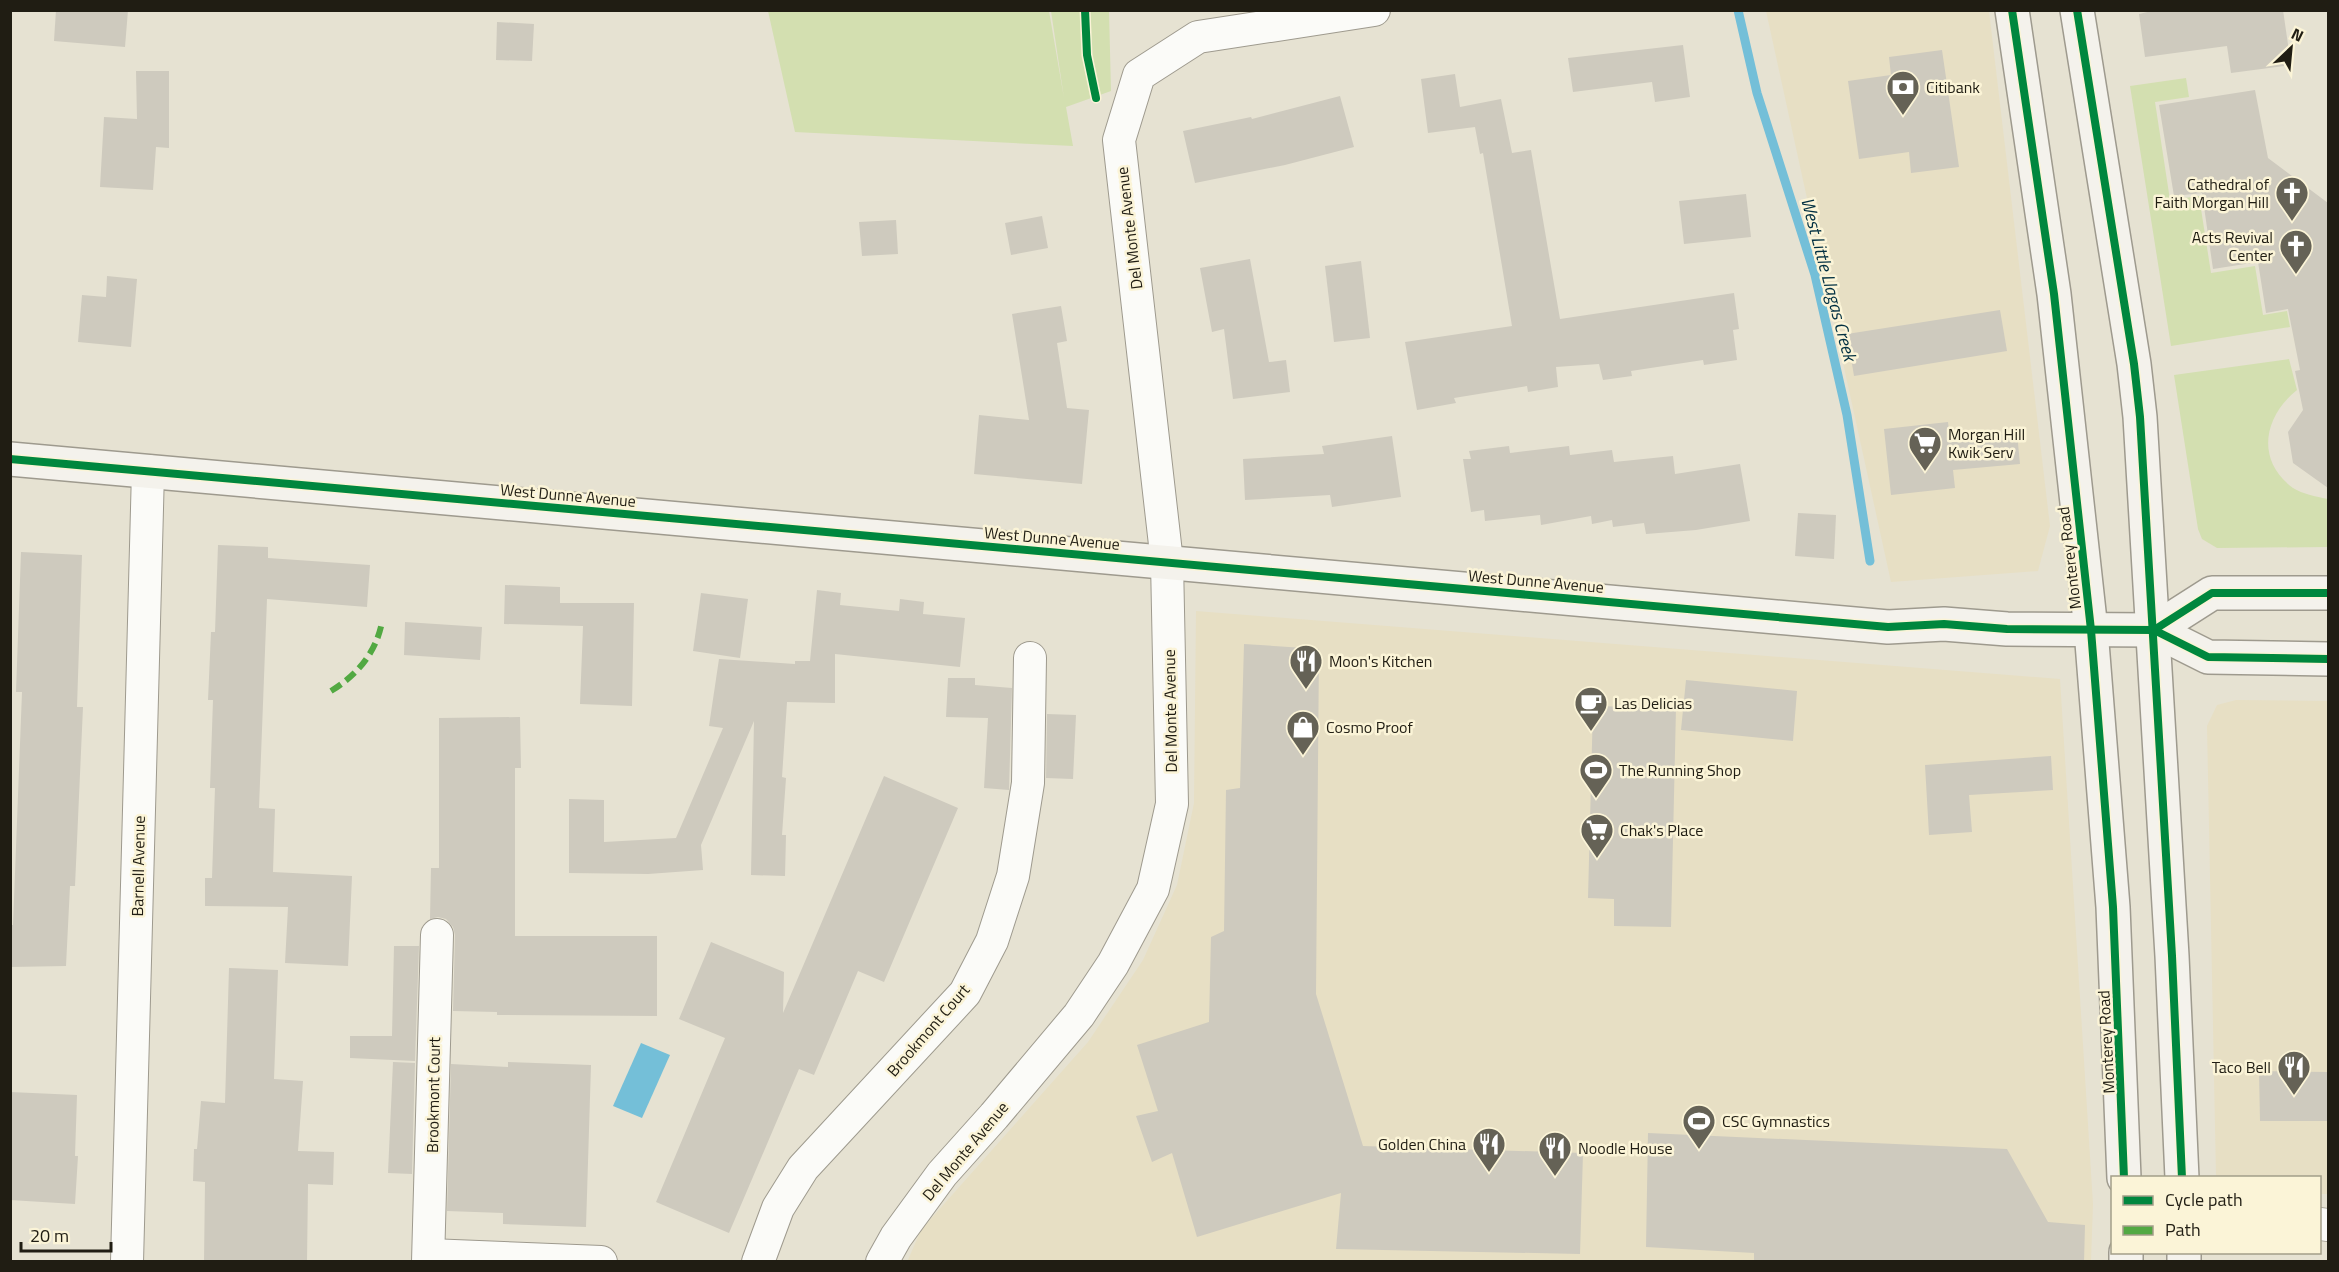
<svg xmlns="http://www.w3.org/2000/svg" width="2339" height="1272" viewBox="0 0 2339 1272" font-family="'Titillium Web',sans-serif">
<rect width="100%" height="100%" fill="#e6e2d2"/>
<g fill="#e7dfc4">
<polygon points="1766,11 1989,11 2050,526 2038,571 1891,582"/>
<polygon points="1196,611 2060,679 2093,1204 2091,1261 907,1262 921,1230 1088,1042 1143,960 1177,885 1194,803"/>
<polygon points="2236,700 2328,701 2328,1194 2320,1194 2320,1178 2216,1176 2207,726 2217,705"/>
</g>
<g fill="#d3dfb0">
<polygon points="768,11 1049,11 1064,98 1051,11 1109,11 1111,91 1066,107 1073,146 795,132"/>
<polygon points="2186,78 2189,97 2155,102 2170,200 2199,196 2211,273 2255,266 2263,315 2287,311 2290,327 2171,346 2130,86"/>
<path d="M 2289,359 L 2297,390 C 2264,416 2255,460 2293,488 C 2302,494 2318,497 2328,499 L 2328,547 L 2217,548 L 2202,539 L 2198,529 L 2174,375 Z"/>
</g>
<polygon fill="#74bfd8" points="641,1043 670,1055 642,1118 613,1106"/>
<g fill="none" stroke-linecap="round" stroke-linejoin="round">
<polyline stroke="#74bfd8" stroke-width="9" points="1738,10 1757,93 1815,275 1847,415 1870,561"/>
</g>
<g fill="#cecabe">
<polygon points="56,10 128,10 125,47 54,41"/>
<polygon points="2156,10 2283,10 2291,65 2231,73 2227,46 2145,57 2139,14"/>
<polygon points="497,22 534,24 532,61 496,60"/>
<polygon points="1683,45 1690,97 1655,102 1652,82 1573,92 1568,58"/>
<polygon points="1942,50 1959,167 1911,173 1909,152 1859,159 1848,81 1891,75 1889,57"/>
<polygon points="136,71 169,71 169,148 156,147 153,190 100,187 104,117 137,119"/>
<polygon points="1455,74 1460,107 1501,99 1512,153 1531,150 1560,319 1734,293 1739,329 1733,330 1737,360 1704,365 1703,360 1631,371 1632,376 1603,380 1599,364 1556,367 1558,387 1528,392 1527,386 1454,398 1456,403 1417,410 1405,342 1512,326 1483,153 1480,154 1475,127 1428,133 1421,79"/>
<polygon points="2255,90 2268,158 2328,203 2328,488 2293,463 2288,432 2303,410 2295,371 2300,370 2288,309 2266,313 2258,262 2213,269 2202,193 2174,196 2159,105"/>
<polygon points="1340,96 1354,147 1285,165 1195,183 1183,131 1251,117 1252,119"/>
<polygon points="1746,194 1751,237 1684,244 1679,201"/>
<polygon points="1042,216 1048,248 1011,255 1005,223"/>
<polygon points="896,220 898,254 862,256 859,222"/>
<polygon points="1250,259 1269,362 1286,360 1290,392 1233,399 1224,329 1212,332 1200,268"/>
<polygon points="1361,261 1370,338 1334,342 1325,266"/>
<polygon points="107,276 137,279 131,347 78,342 82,295 106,297"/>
<polygon points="1061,306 1067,341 1057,343 1067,408 1089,410 1082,484 974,474 979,415 1029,420 1012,314"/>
<polygon points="2000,310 2007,351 1854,376 1847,334"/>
<polygon points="1948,422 1950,440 2017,433 2020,464 1953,470 1955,488 1891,495 1884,429"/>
<polygon points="1392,436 1401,497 1332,507 1330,495 1245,500 1243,459 1324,454 1322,446"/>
<polygon points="1509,446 1510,453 1569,446 1570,455 1612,450 1614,462 1673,456 1675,474 1740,464 1750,521 1696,530 1646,534 1644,523 1613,527 1612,520 1592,524 1591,516 1541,525 1540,515 1485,521 1484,510 1471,512 1463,459 1471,459 1469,451"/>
<polygon points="1798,513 1836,515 1834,559 1795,556"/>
<polygon points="218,545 268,547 268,558 370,565 367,607 267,599 259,808 275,809 273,872 352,876 348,966 285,963 288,907 205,906 205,878 212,878 215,788 210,788 213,700 208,700 211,632 215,632"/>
<polygon points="21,552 82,555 77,707 83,707 75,886 70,886 66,966 10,967 10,925 13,925 22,692 16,692"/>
<polygon points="505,585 560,587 560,603 634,603 632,706 580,704 583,626 504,624"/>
<polygon points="817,590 841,593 840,605 899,611 900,599 924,602 923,614 965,618 960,667 835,654 835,703 787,702 782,777 786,778 782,835 786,835 785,876 751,875 754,721 701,845 703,870 648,874 569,873 569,799 604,800 604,842 676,838 723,728 709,726 719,659 795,664 795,661 810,661"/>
<polygon points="701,593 748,599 740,658 693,651"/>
<polygon points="405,622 482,627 480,660 404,655"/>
<polygon points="1244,644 1319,649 1316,994 1363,1146 1583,1153 1580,1254 1336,1249 1341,1193 1197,1237 1172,1153 1152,1162 1136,1116 1158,1111 1137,1045 1209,1022 1211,937 1224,931 1226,790 1240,788"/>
<polygon points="948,678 975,678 975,685 1012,688 1009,790 984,788 988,718 946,717"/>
<polygon points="1686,680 1797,691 1793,741 1681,730"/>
<polygon points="1593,706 1676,708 1671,927 1614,926 1614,899 1588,898"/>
<polygon points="1047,714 1076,715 1073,779 1046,778"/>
<polygon points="520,717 521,768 515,768 515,936 657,936 657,1016 497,1015 497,1012 453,1011 455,935 453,927 446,919 438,917 430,919 431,868 439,868 439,718"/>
<polygon points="2051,756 2053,790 1969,795 1972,832 1929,835 1925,765"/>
<polygon points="884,776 958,808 884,982 858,971 814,1075 799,1069 729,1233 656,1202 725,1038 679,1019 711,942 784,972 783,1013"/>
<polygon points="394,946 419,946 415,1061 350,1058 350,1036 392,1036"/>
<polygon points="229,968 278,970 274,1079 303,1081 298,1151 334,1152 333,1185 308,1184 307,1262 204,1262 205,1182 193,1181 194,1149 197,1149 201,1101 225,1103"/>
<polygon points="393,1062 415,1063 412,1174 388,1173"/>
<polygon points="508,1062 591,1065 586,1227 503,1224 503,1213 447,1211 451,1064 508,1067"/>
<polygon points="2259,1071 2328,1072 2328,1121 2260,1121"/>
<polygon points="10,1092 77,1095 75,1156 78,1156 75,1204 10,1200"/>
<polygon points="1648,1133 2007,1149 2048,1222 2085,1225 2084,1262 1754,1262 1754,1253 1646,1247"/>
</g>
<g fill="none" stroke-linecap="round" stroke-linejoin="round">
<defs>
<g id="minor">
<polyline points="2320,1224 2328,1225"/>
<polyline points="429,1255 601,1262"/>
<polyline points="127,1262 148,471"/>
<polyline points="428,1262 437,935"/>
<polyline points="758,1262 778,1208 803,1168 965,993 992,941 1013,876 1028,783 1030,658"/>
<polyline points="882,1262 896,1237 942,1174 994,1116 1079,1015 1113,964 1153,889 1172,804 1167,562 1119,140 1139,75 1198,37 1374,10"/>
</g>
<g id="secondary">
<polyline points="2012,10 2054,294 2091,630 2113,907 2124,1178"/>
<polyline points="2077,10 2134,364 2140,417 2172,956 2182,1178"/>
<polyline points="10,459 1888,627 1944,624 2007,629 2154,630 2208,657 2328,659"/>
<polyline points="2154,630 2212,593 2328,593"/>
<polyline points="2126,1252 2126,1262"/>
<polyline points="2184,1252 2184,1262"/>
</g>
</defs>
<use href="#minor" stroke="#9e9a8e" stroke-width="34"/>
<use href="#secondary" stroke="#9e9a8e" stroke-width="36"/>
<use href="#minor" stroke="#fbfbf8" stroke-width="32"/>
<use href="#secondary" stroke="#f4f2ec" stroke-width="33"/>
<path stroke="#52a942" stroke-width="6" stroke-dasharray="12 6" stroke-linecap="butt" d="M 331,691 C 357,675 376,653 382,622"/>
<defs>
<g id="cycleway">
<polyline points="1085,10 1087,55 1096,98"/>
<polyline points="2012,10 2054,294 2091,630 2113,907 2124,1178"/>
<polyline points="2077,10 2134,364 2140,417 2172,956 2182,1178"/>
<polyline points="10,459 1888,627 1944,624 2007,629 2154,630 2208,657 2328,659"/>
<polyline points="2154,630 2212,593 2328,593"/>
</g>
</defs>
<use href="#cycleway" stroke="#fbf4d7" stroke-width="11"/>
<use href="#cycleway" stroke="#00873e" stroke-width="8"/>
</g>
<defs>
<symbol id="bank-pin" viewBox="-11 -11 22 30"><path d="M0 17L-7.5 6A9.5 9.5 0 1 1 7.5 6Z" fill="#656256" stroke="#fbf4d7"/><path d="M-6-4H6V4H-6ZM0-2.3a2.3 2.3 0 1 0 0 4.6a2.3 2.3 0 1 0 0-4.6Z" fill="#fff"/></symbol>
<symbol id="church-pin" viewBox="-11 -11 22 30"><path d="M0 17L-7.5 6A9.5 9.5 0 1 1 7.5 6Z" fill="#656256" stroke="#fbf4d7"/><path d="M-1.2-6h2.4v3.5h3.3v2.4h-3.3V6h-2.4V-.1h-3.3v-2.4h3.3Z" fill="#fff"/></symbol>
<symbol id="supermarket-pin" viewBox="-11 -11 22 30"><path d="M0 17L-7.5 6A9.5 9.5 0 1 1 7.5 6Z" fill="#656256" stroke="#fbf4d7"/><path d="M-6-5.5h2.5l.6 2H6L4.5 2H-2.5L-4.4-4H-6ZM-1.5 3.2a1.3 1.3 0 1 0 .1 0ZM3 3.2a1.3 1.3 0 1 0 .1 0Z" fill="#fff"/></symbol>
<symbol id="restaurant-pin" viewBox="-11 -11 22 30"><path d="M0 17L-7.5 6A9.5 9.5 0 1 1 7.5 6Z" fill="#656256" stroke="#fbf4d7"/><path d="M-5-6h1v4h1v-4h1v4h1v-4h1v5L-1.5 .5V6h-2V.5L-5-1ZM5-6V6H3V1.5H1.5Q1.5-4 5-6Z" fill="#fff"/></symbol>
<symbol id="cafe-pin" viewBox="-11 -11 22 30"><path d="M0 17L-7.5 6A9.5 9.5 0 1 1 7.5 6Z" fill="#656256" stroke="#fbf4d7"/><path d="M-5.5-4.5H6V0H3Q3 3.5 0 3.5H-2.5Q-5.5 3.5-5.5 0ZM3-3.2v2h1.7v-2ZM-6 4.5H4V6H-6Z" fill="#fff"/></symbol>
<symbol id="shop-pin" viewBox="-11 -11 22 30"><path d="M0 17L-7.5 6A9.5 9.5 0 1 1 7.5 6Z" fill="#656256" stroke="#fbf4d7"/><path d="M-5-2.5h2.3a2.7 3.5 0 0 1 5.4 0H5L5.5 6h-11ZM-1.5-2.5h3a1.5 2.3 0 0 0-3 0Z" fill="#fff"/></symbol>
<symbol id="stadium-pin" viewBox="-11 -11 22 30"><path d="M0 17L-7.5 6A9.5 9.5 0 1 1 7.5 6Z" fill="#656256" stroke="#fbf4d7"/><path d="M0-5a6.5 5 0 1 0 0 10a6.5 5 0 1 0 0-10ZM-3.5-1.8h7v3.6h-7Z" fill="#fff"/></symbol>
</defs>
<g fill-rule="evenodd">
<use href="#bank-pin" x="1884" y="68" width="38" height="52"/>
<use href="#church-pin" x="2273" y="174" width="38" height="52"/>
<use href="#church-pin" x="2277" y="227" width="38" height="52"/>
<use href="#supermarket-pin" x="1906" y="424" width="38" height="52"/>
<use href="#restaurant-pin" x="1287" y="642" width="38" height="52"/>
<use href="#cafe-pin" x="1572" y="684" width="38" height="52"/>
<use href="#shop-pin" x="1284" y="708" width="38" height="52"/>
<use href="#stadium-pin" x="1577" y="751" width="38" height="52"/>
<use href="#supermarket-pin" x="1578" y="811" width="38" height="52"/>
<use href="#restaurant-pin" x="2275" y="1048" width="38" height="52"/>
<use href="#stadium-pin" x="1680" y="1102" width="38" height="52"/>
<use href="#restaurant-pin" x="1470" y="1125" width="38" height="52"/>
<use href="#restaurant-pin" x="1536" y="1129" width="38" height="52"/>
</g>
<g text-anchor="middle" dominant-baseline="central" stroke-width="5" stroke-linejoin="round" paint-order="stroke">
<g font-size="16" fill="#201d13" stroke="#fbf4d7" text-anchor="start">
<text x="1926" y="87">Citibank</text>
<text x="2269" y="184" text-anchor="end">Cathedral of<tspan x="2269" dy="18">Faith Morgan Hill</tspan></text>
<text x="2273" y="237" text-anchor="end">Acts Revival<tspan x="2273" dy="18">Center</tspan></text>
<text x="1948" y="434">Morgan Hill<tspan x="1948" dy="18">Kwik Serv</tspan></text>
<text x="1329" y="661">Moon's Kitchen</text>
<text x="1614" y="703">Las Delicias</text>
<text x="1326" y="727">Cosmo Proof</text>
<text x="1619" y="770">The Running Shop</text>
<text x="1620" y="830">Chak's Place</text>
<text x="2271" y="1067" text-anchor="end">Taco Bell</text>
<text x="1722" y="1121">CSC Gymnastics</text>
<text x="1466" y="1144" text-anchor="end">Golden China</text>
<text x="1578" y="1148">Noodle House</text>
</g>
<g font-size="16" fill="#201d13" stroke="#fbf4d7">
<text transform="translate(1129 228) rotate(-97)">Del Monte Avenue</text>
<text transform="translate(568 495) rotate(5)">West Dunne Avenue</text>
<text transform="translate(1052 538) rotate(5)">West Dunne Avenue</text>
<text transform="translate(2069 558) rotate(-97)">Monterey Road</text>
<text transform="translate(1536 581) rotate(5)">West Dunne Avenue</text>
<text transform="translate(1170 711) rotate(-91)">Del Monte Avenue</text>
<text transform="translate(138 866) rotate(-89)">Barnell Avenue</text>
<text transform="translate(928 1030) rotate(-49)">Brookmont Court</text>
<text transform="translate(2106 1042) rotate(-93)">Monterey Road</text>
<text transform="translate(433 1095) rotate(-89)">Brookmont Court</text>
<text transform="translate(965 1151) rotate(-50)">Del Monte Avenue</text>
</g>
<g font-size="18" font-style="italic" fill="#002f41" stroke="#fbf4d7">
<text transform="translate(1829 279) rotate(75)">West Little Llagas Creek</text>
</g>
</g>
<rect width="2339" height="1272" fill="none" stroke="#201d13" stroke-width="24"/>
<rect x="2111" y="1176" width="210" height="78" fill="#fbf4d7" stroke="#a39e89" stroke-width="1.5"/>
<rect x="2123" y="1196" width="30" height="9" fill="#00873e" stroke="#a39e89" stroke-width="1.5"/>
<text x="2165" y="1206" font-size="18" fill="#201d13">Cycle path</text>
<rect x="2123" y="1226" width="30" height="9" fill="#52a942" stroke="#a39e89" stroke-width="1.5"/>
<text x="2165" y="1236" font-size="18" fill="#201d13">Path</text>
<g transform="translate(2291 48) rotate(26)" stroke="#fbf4d7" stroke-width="4.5" paint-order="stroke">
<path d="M0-4.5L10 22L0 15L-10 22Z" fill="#201d13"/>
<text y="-9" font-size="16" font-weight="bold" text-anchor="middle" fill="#201d13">N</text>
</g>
<path d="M21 1242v9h90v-9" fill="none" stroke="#201d13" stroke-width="3"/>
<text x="30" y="1242" font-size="18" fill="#201d13" stroke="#fbf4d7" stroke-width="4.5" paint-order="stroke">20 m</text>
</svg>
